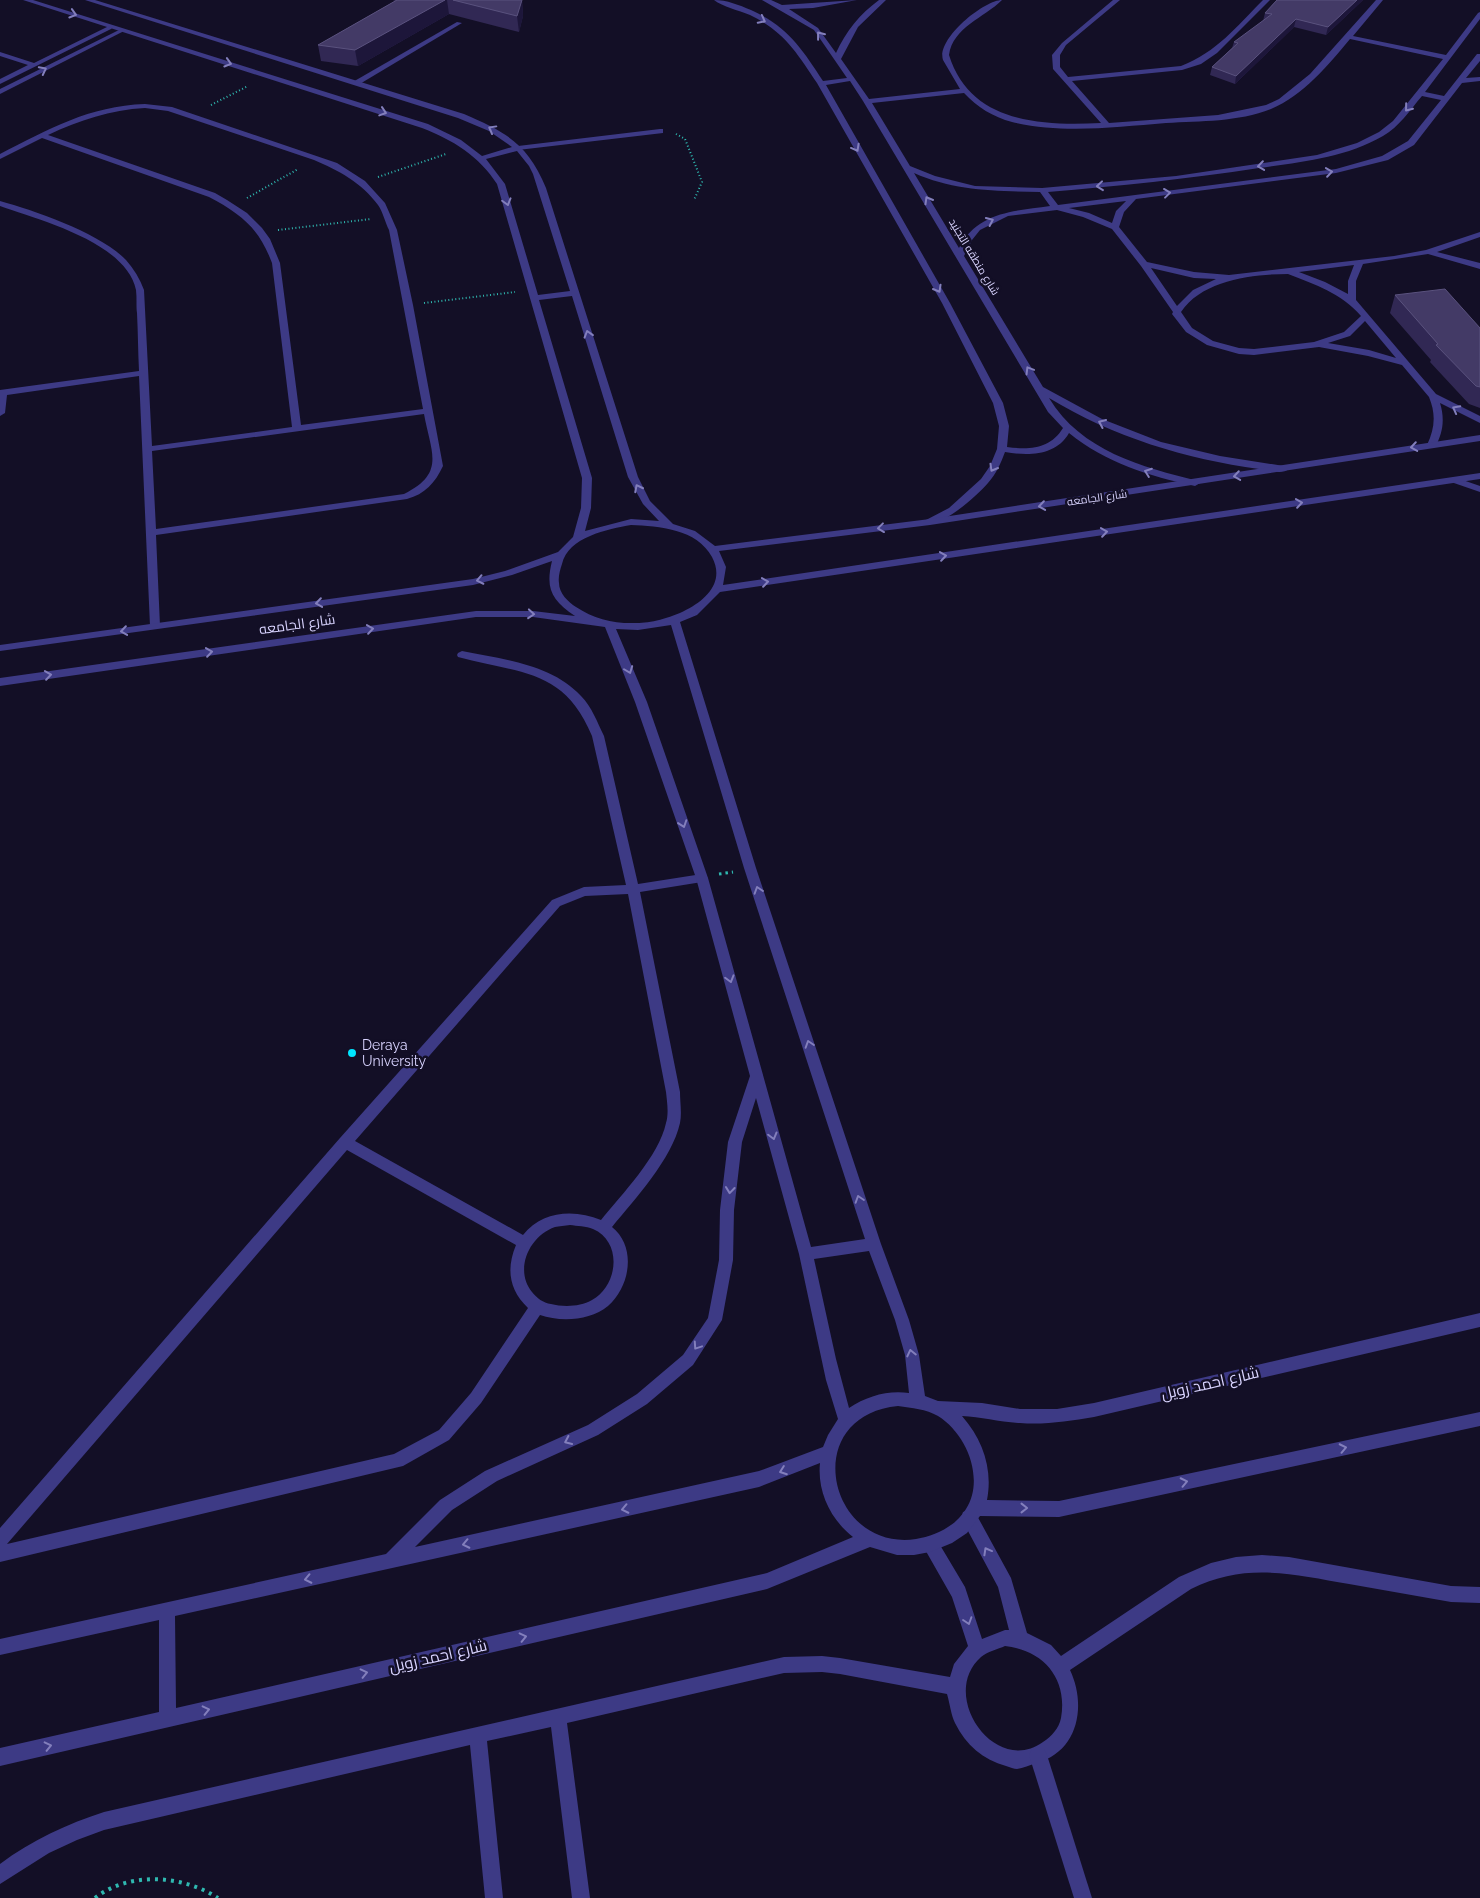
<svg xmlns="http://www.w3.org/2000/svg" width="1480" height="1898" viewBox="0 0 1480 1898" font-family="Raleway,Cairo,sans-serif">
<rect width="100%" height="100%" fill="#130f26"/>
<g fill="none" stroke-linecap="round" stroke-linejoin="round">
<g stroke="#2fb8b0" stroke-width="2" stroke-dasharray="1 2.5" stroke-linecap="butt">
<polyline points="211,105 248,86"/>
<polyline points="676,134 685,139 702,182 694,200"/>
<polyline points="378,177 446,154"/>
<polyline points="247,198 298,169"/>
<polyline points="278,230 371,219"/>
<polyline points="424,303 515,292"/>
</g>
<polyline stroke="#2fb8b0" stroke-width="3" stroke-dasharray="2.5 4" stroke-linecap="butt" points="719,874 733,872"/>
<path stroke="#2fb8b0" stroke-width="4" stroke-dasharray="3 5" stroke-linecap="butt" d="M 95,1898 C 129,1871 183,1875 218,1898"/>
<g fill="#3d3a85" fill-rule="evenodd">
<polygon points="457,22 462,23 358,85 351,83"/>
<polygon points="660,129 663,129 663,133 518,150 514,148 518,146"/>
<path d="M 462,651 C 502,659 552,664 581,696 C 592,707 597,722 604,736 L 638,884 L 702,874 L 708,878 L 702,882 L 640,892 L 680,1092 C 680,1102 682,1113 680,1123 C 672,1159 635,1199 612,1227 C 637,1247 630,1287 608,1306 C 590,1321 560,1322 540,1315 L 481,1403 L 449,1440 L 403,1466 L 0,1562 L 0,1528 L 340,1138 L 552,900 L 584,887 L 626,885 L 592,736 C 564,668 520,674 458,657 L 457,655 L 458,653 ZM 628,894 L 666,1092 C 667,1102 669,1113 666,1123 C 659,1156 622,1194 601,1220 C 574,1209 542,1211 523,1235 L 355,1141 L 560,906 L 585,896 ZM 347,1150 L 516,1245 C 506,1269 509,1290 528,1308 L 471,1393 L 439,1430 L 394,1454 L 7,1544 ZM 570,1225 C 577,1226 586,1226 593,1229 C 623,1242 618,1286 592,1300 C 580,1307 563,1307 551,1304 C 543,1303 537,1298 532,1292 C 514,1270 529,1236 555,1227 C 559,1226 565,1226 570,1225 Z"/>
<path d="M 969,1510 L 975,1512 L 1011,1578 L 1027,1633 L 1051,1645 L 1061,1656 L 1179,1577 L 1211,1563 L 1236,1557 L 1262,1555 L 1289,1557 L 1451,1586 L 1480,1587 L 1480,1603 L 1451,1602 C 1417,1596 1383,1590 1349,1584 C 1292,1574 1245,1562 1191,1589 L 1070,1670 C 1087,1706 1078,1752 1036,1763 C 1030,1765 1023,1768 1017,1769 C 1014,1769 1010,1767 1006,1766 C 983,1760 966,1745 955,1723 C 951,1715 950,1704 947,1694 L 840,1674 L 822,1672 L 784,1673 L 567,1723 L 590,1898 L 572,1898 L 551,1727 L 487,1741 L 503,1898 L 485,1898 L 470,1745 L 104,1830 L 77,1840 L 49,1853 L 0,1884 L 0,1864 C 32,1840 67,1824 104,1812 L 784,1657 L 822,1656 L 840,1658 L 950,1677 L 954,1664 L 968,1646 L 952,1597 L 923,1546 L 925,1540 L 931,1538 L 937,1540 L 965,1587 L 982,1639 L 1005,1630 L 1009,1630 L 998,1587 L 961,1518 L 963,1512 ZM 1005,1646 C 1043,1650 1068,1678 1061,1718 C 1059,1728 1052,1736 1043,1742 C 995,1777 938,1695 981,1657 C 987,1652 998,1649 1005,1646 Z"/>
</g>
<g fill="#3d3a85" fill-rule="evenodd">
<path d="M 714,0 C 727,0 739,5 751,10 C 788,27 802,49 823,81 L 847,78 L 814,30 L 762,0 L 771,0 L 782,5 L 857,0 L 813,8 L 789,9 L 818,28 L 836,53 C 846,31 860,14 879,0 L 886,0 L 858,27 L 841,59 L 869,99 L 960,89 L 943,60 C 936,39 984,0 1002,0 C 984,18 953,27 949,55 C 970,123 1041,126 1101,123 L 1053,69 L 1052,55 L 1062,43 L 1113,0 L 1120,0 L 1066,45 L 1060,55 L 1060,67 L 1068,77 L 1181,66 C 1217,52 1236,27 1263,0 L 1270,0 L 1217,53 L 1201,64 L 1182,70 L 1072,81 L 1109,123 L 1218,115 L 1266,105 L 1279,99 L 1310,74 L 1376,0 L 1383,0 L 1353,36 L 1446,55 L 1478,13 L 1480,12 L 1480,19 L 1425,92 L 1444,96 L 1477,54 L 1480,54 L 1480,61 L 1466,78 L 1480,77 L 1480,81 L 1462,83 L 1414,145 L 1388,160 L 1336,173 L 1136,199 L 1124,212 L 1119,227 L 1147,262 L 1194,272 L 1229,275 L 1394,256 L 1426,250 L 1480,232 L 1480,237 L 1437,252 L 1480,263 L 1480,269 L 1428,254 L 1363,264 L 1356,281 L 1356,300 L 1436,394 L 1480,416 L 1480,423 L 1440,403 C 1445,419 1443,433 1435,447 L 1429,447 L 1427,445 C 1435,428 1436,414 1429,397 L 1402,365 L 1368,356 L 1319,347 L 1254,355 L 1239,354 L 1207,345 L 1186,332 L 1172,314 L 1173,312 L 1141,266 L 1112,229 L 1083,217 L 1057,210 L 1008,216 L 980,230 L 972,240 L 964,256 L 1043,387 L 1102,419 L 1161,442 L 1220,456 L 1284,466 L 1289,469 C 1282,475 1268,470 1259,469 C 1186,459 1113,437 1049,398 C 1081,451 1142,467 1198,481 L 1200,483 L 1195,486 C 1149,476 1106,463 1069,433 C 1056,456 1028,456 1005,452 C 1001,463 996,474 988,483 C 978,495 942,527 926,524 L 926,520 L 949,508 L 981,479 L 990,466 L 997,449 L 999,426 L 993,403 L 942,303 L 817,83 C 797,53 784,31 750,15 C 738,10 723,7 714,0 ZM 1350,39 L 1443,59 L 1393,121 L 1379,132 L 1357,143 L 1317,155 L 1176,176 L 1042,188 L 975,186 L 935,176 L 910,166 L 872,103 L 964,93 C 977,107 993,117 1012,122 C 1062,134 1115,127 1166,123 C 1201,121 1238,122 1271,109 C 1303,96 1329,64 1350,39 ZM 850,81 L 863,101 L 1048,412 L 1063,428 C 1050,449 1030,450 1007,447 L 1009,426 L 1003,403 L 950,303 L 826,85 ZM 1422,96 L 1441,100 L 1408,141 L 1382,156 L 1336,169 L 1058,205 L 1048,192 C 1118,186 1188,179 1259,168 C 1301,162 1345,158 1383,136 C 1399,127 1410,110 1422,96 ZM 914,173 C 954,191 996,191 1040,192 L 1050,206 C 1014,211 977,212 959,248 ZM 1126,201 L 1116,211 L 1112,223 L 1089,213 L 1069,208 ZM 1354,265 L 1348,281 L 1348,294 L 1325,282 L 1299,272 ZM 1151,268 L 1194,278 L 1216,279 L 1193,290 L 1177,306 ZM 1288,274 C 1316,285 1341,293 1361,316 L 1344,332 L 1314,342 L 1254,349 L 1239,348 L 1213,341 L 1192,328 L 1181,312 C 1202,280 1253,274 1288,274 ZM 1365,321 L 1396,358 L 1369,350 L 1328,343 L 1350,336 Z"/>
<polygon points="109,26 112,28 111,29 0,84 0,79 28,65 0,56 0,52 34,63"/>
<polygon points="121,29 126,30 0,94 0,89"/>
<path d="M 145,104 L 172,107 L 337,163 L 365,181 L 385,203 L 397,230 L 413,305 L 443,466 C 435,483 425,494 407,499 L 156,535 L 160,626 L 155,629 L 150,626 L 139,376 L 7,395 L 5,413 L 0,416 L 0,390 L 139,371 C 138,352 138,333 137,313 C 136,306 137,298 136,290 C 126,242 39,220 0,206 L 0,201 C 36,211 100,233 126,260 C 134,269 140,279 144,290 L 152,446 L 292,427 L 272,263 C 259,228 241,214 209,197 L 42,138 L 0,159 L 0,154 C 49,129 89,106 145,104 ZM 145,108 L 168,111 L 314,160 C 338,170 362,183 378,205 C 383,212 385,222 389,230 L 423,409 L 301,425 L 280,263 L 270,239 L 262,228 L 247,213 L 227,200 L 215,193 L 48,135 C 80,120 110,110 145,108 ZM 424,414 C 431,453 446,473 404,494 L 156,529 L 152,451 Z"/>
<polygon points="1454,477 1480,486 1480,492 1451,482 1449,480"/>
<polygon points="1038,1746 1044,1749 1047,1755 1092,1898 1074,1898 1029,1755 1032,1749"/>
</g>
<path fill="#3d3a85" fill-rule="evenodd" d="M 23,0 L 33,0 L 428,124 L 461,140 L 482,156 L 512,147 L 489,131 L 458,118 L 85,0 L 95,0 L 464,114 C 506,132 528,144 546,188 L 638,477 L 650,501 L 673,524 L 695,531 L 715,546 L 930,519 L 1480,435 L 1480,441 L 930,525 L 719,551 L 726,567 L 723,585 L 1480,473 L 1480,479 L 720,592 L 697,615 L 680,622 L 756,868 L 881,1244 L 909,1320 L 919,1355 L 925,1396 L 938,1401 L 982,1403 L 1020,1409 L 1057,1409 L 1094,1403 L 1480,1313 L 1480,1327 L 1094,1417 C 1069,1421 1045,1425 1020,1423 C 1000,1422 981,1417 962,1416 C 983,1440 993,1469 987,1500 L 1059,1501 L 1480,1412 L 1480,1426 L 1059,1517 L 980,1516 L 967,1533 L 952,1543 L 930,1552 L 914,1555 L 897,1555 L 870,1547 L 767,1589 L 0,1766 L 0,1748 L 159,1712 L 159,1620 L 0,1655 L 0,1639 L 386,1554 L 440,1500 L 485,1471 L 588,1425 L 637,1394 L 683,1355 L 708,1318 L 719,1260 L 720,1210 L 728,1142 L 750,1076 L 696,878 L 635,702 L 605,627 L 533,617 L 476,617 L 0,686 L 0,678 L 476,611 L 533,611 L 575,616 C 552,600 545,589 552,561 L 512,575 L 473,585 L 0,651 L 0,645 L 473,579 L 505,571 L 558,552 L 573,537 L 581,508 L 582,478 L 497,184 C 479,156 453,140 422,128 ZM 517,151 L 529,166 L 533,174 L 570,291 L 538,295 L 505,184 L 486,159 ZM 572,296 L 628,477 L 643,504 L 659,521 L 631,519 L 585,531 L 591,508 L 592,478 L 539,300 ZM 631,525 C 659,526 697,529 712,557 C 734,598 667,623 637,623 C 615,624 594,619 576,607 C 568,602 559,593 559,583 C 558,577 560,570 562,564 C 568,537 608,529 631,525 ZM 671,625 L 744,868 L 865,1239 L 811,1247 L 708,878 L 647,702 L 616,629 L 638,630 ZM 756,1098 L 799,1254 L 826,1380 L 838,1419 L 828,1435 L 823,1447 L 759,1471 L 415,1547 L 452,1510 L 497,1481 L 598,1435 L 647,1404 L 693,1365 L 722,1320 L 733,1260 L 734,1210 L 742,1142 ZM 869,1251 L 895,1320 L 905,1355 L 909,1393 C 888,1390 867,1396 849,1408 L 836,1359 L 814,1259 ZM 898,1406 C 912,1408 926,1409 938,1416 C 967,1434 985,1479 966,1509 C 956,1526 935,1536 916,1539 C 828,1552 798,1416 898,1406 ZM 820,1463 C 817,1492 831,1520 853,1537 L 767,1573 L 176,1708 L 175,1616 L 759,1487 Z"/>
</g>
<g fill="#312854">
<polygon points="393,0 522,0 523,16 519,32 449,14 358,66 321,61 318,45 395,1"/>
<polygon points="1277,0 1363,0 1326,35 1294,27 1235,84 1210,75 1212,67 1232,48 1234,42 1263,21 1265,13"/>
<polygon points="1395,295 1480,328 1480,408 1469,404 1430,362 1431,360 1390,313"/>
</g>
<g fill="#1d163a">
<polygon points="445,0 447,0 449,14 358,66 355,50"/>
<polygon points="522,0 523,16 519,32 517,16"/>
<polygon points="1357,0 1363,0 1326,35 1328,27"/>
<polygon points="1296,19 1294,27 1235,84 1236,76"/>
</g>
<g fill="#433a66" stroke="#5a527e">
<polygon points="397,0 445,0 355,50 318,45"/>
<polygon points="453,0 522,0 517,16"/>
<polygon points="1277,0 1357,0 1328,27 1296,19 1236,76 1212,67 1238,43 1234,42 1272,14 1265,13"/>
<polygon points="1445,289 1480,328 1480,387 1476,386 1436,345 1438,344 1395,295"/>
</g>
<defs><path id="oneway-chevron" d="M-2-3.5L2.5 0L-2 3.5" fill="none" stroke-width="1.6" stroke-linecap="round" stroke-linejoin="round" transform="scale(1.25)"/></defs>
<g stroke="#837fbc">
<use href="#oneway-chevron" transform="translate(73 14) rotate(17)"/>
<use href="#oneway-chevron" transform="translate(762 20) rotate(28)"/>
<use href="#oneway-chevron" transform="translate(820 35) rotate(-128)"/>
<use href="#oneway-chevron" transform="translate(228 63) rotate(17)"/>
<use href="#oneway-chevron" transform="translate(43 70) rotate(-27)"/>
<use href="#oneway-chevron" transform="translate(1408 108) rotate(129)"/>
<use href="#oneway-chevron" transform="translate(383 112) rotate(18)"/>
<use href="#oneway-chevron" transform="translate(492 129) rotate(-151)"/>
<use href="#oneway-chevron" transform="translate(856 148) rotate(61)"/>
<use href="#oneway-chevron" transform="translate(1261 166) rotate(172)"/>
<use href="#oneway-chevron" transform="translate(1329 172) rotate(-8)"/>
<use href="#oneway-chevron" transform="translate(1100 186) rotate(174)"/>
<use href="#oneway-chevron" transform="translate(1167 193) rotate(-7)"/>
<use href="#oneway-chevron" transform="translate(928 200) rotate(-120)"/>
<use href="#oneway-chevron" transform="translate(507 202) rotate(74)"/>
<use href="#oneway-chevron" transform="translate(990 221) rotate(-25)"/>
<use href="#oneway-chevron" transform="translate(938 289) rotate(60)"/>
<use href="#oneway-chevron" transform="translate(588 334) rotate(-107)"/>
<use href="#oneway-chevron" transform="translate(1029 370) rotate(-121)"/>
<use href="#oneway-chevron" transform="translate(1456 409) rotate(-152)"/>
<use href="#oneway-chevron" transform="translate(1102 423) rotate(-156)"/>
<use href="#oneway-chevron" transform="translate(1414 447) rotate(171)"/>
<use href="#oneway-chevron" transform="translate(993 468) rotate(120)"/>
<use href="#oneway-chevron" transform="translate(1148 472) rotate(-160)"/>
<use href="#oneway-chevron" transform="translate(1237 476) rotate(171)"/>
<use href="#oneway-chevron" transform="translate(638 488) rotate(-117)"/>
<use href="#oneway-chevron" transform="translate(1299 503) rotate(-8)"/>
<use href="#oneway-chevron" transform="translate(1042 506) rotate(172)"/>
<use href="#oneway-chevron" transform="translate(881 528) rotate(173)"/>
<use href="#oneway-chevron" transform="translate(1104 532) rotate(-8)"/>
<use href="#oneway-chevron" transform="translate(943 556) rotate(-8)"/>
<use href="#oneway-chevron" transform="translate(480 580) rotate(168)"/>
<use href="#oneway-chevron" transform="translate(765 582) rotate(-8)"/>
<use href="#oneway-chevron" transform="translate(319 603) rotate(172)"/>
<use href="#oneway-chevron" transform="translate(531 614) rotate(5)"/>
<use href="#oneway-chevron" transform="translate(370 629) rotate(-8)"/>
<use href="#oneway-chevron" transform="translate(124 631) rotate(172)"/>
<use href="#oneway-chevron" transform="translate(209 652) rotate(-8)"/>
<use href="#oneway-chevron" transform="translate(629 670) rotate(69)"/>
<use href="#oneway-chevron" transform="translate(48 675) rotate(-8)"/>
<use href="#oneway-chevron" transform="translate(683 824) rotate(71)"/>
<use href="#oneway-chevron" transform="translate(758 890) rotate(-108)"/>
<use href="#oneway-chevron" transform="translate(730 979) rotate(74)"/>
<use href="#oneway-chevron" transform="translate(809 1044) rotate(-108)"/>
<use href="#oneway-chevron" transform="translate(773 1136) rotate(75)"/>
<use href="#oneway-chevron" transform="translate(730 1190) rotate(96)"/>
<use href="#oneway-chevron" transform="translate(859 1199) rotate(-108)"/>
<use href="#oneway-chevron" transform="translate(697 1346) rotate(124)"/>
<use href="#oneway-chevron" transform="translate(911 1353) rotate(-103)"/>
<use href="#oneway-chevron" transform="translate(568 1441) rotate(155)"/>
<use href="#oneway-chevron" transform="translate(1343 1448) rotate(-12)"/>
<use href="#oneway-chevron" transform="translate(783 1471) rotate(160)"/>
<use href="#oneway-chevron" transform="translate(1184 1482) rotate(-12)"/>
<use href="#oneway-chevron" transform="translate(1024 1508)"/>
<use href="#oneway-chevron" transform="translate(625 1509) rotate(168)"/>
<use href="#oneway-chevron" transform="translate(466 1544) rotate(168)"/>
<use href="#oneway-chevron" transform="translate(987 1551) rotate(-119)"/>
<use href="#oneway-chevron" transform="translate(308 1579) rotate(168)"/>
<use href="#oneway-chevron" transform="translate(968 1621) rotate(72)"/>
<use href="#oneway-chevron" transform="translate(523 1637) rotate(-13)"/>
<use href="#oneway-chevron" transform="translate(364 1673) rotate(-13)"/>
<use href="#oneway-chevron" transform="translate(206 1710) rotate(-13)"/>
<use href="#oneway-chevron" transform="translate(48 1746) rotate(-13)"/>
</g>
<circle fill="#00e5ff" stroke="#130f26" stroke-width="2" cx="352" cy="1053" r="5"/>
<g text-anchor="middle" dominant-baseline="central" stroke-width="5" stroke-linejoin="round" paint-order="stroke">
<g font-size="11" fill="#d9d4ff" stroke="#130f26">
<text transform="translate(974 257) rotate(59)">شارع منطقه التجنيد</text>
<text transform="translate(1097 498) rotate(-8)">شارع الجامعه</text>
</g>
<g font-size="14" fill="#d9d4ff" stroke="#130f26">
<text transform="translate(297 624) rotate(-8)">شارع الجامعه</text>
</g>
<g font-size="14" fill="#d9d4ff" stroke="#130f26" text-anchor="start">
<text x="362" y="1045">Deraya<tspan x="362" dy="16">University</tspan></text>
</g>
<g font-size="16" fill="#d9d4ff" stroke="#130f26">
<text transform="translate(1210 1383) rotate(-13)">شارع احمد زويل</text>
<text transform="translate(438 1656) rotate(-13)">شارع احمد زويل</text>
</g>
</g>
</svg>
